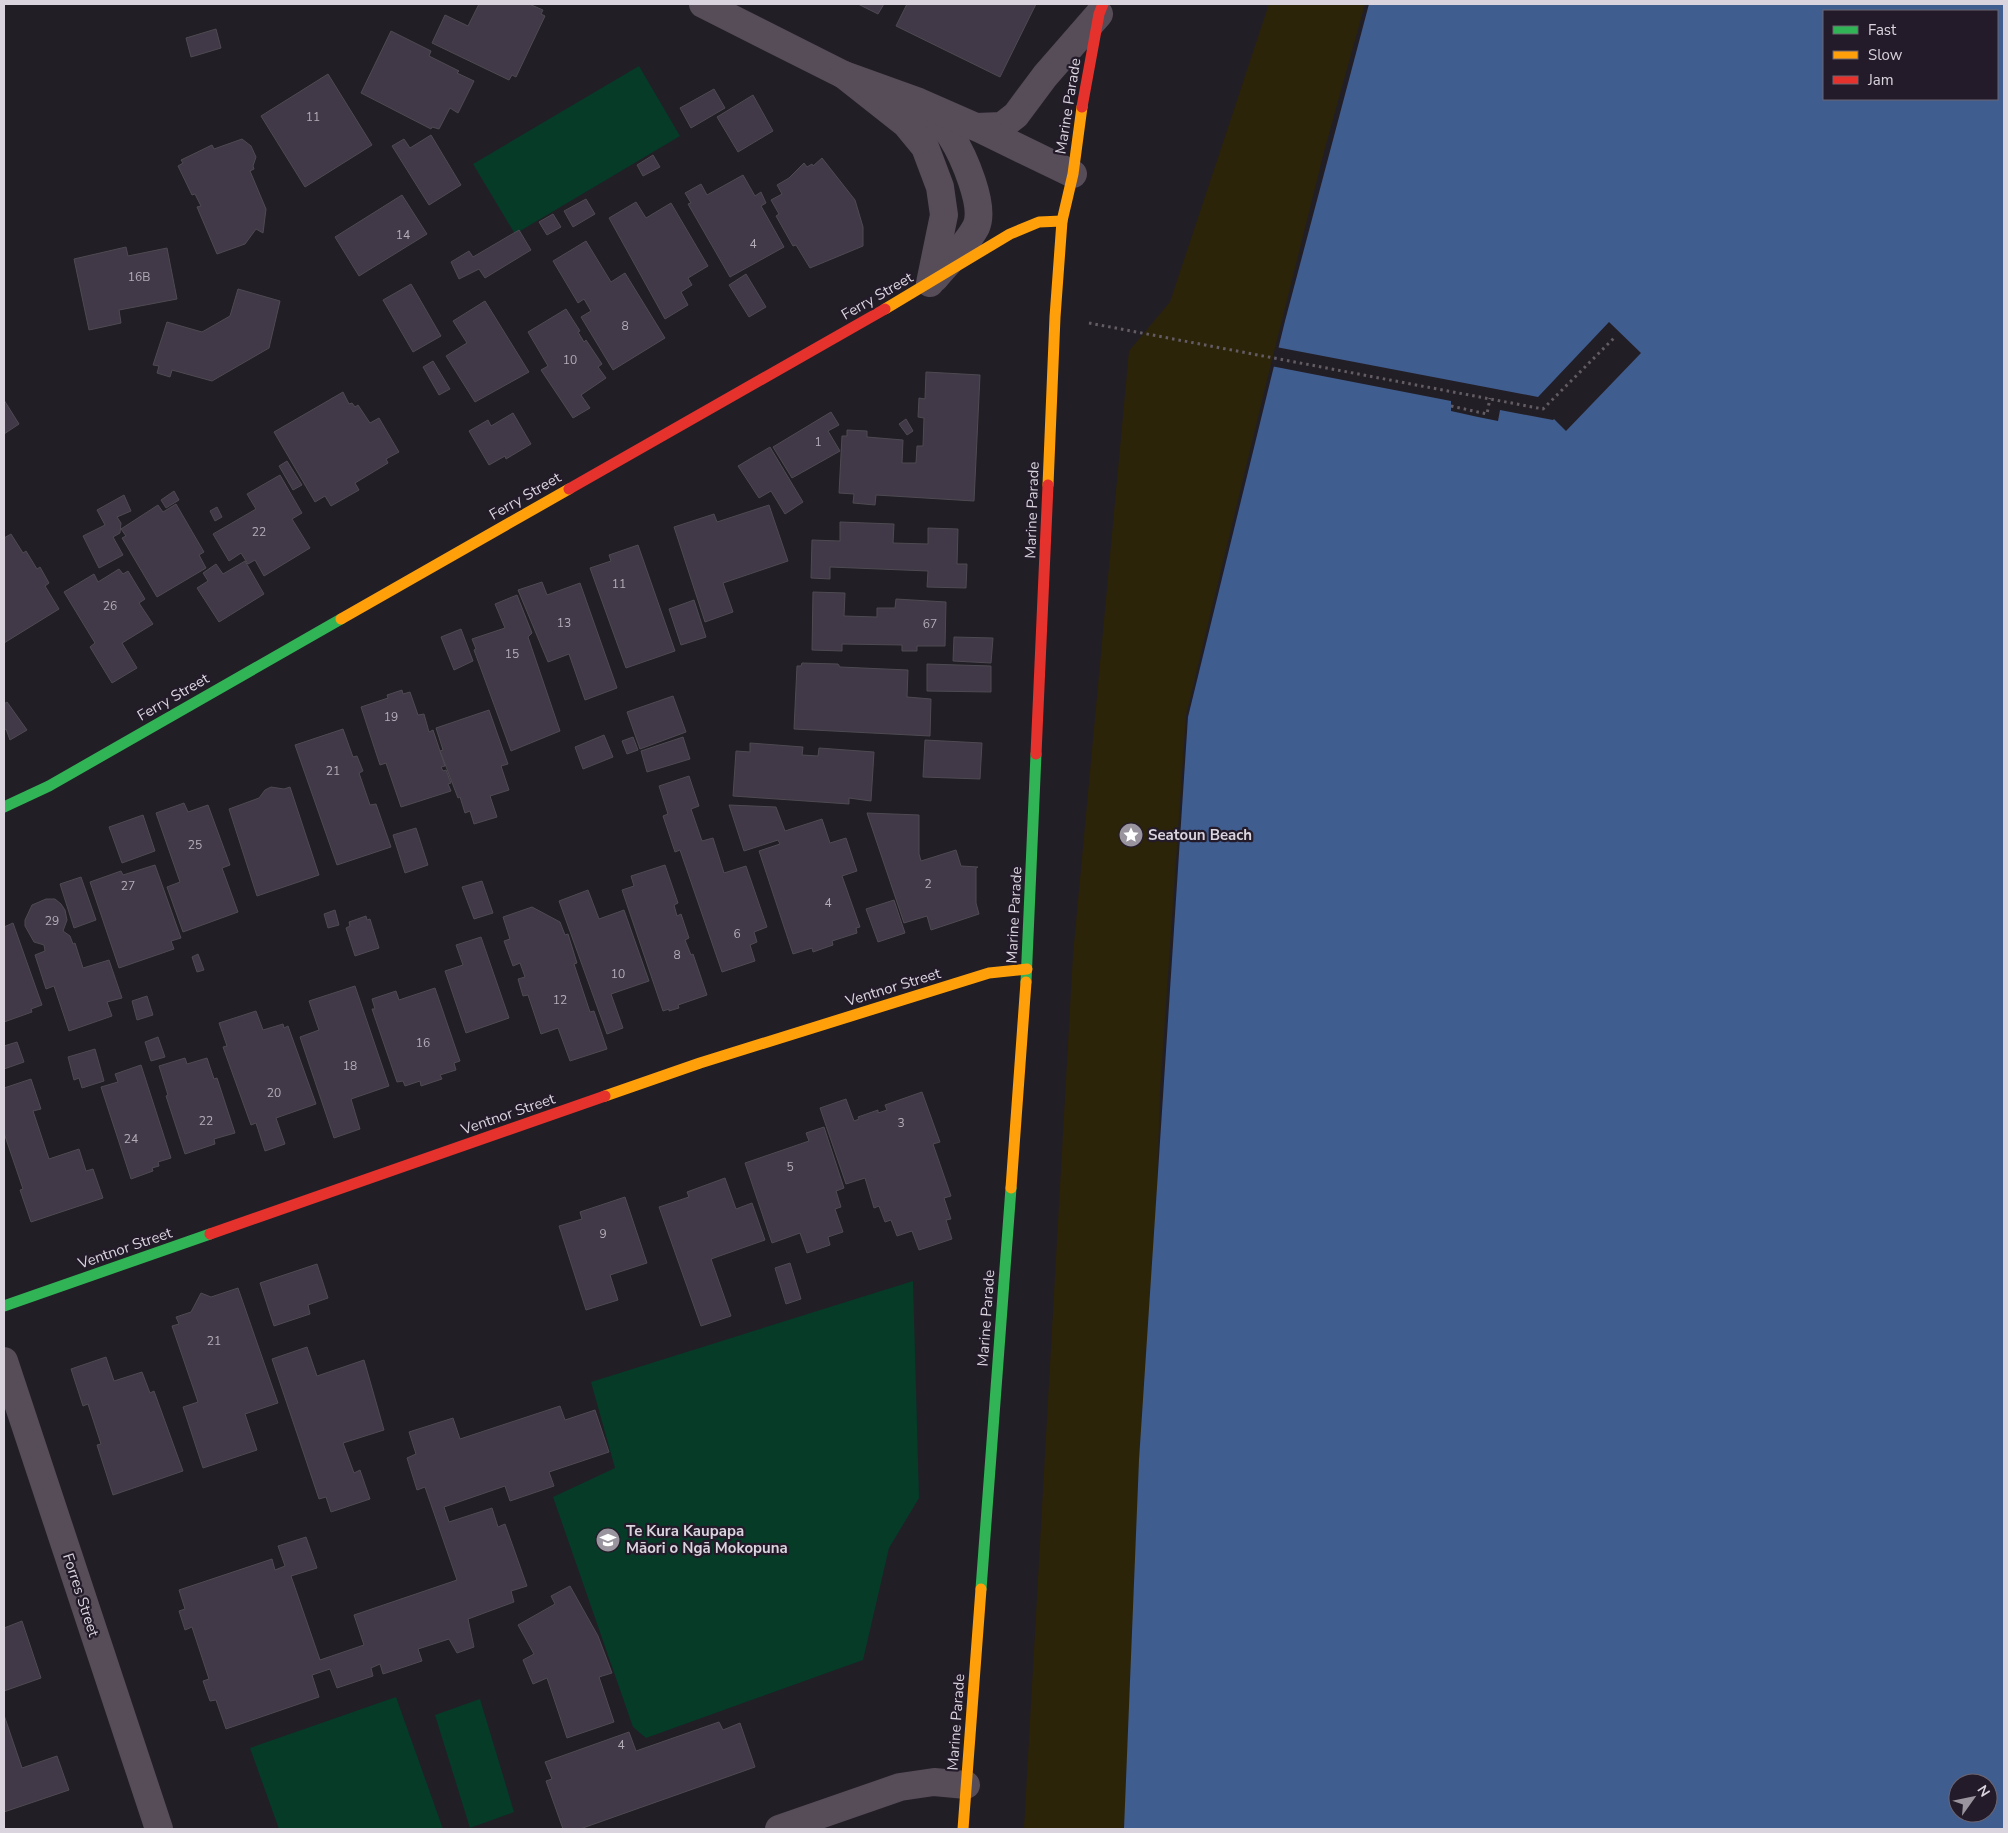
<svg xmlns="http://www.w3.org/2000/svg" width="2008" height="1833" viewBox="0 0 2008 1833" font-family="'Nunito Sans',sans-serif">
<rect width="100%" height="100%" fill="#221e26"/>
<g fill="#053b27">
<polygon points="639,66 680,136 515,234 473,164"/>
<polygon points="913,1281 919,1498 889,1548 863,1660 646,1738 633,1727 553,1497 615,1468 591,1382"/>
<polygon points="396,1697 443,1829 279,1829 250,1748"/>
<polygon points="480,1699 514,1812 470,1828 435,1715"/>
</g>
<polygon fill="#2c2409" points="1269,4 1365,4 1325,148 1267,380 1186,715 1160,1092 1137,1829 1024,1829 1073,955 1129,351 1170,302"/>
<path fill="#405d8f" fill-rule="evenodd" d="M 1369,4 L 2004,4 L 2004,1829 L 1124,1829 L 1139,1460 L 1188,717 L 1285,321 ZM 1824,11 L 1997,11 L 1997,99 L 1824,99 ZM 1958,1783 L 1988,1783 L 1988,1813 L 1958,1813 Z"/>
<polygon fill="#221e26" points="1609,322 1641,353 1566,431 1554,419 1553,420 1500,410 1498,421 1478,417 1451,411 1451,401 1271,366 1276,347 1538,397"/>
<g fill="#413947" stroke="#4e4a52">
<polygon points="479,4 529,4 543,10 541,14 545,16 516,77 512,75 509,80 432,43 445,15 468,26"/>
<polygon points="858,4 884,4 878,14"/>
<polygon points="907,4 1036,4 1000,77 896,26"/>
<polygon points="216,29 221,48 191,57 186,38"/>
<polygon points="391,31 431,51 429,56 459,71 457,73 474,81 458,113 450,108 439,129 432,127 431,129 361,93"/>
<polygon points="328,74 372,145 305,187 261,116"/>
<polygon points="714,89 725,108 691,128 680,108"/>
<polygon points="753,95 773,131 738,152 717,117"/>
<polygon points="431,135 461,185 429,205 392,146 404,139 410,148"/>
<polygon points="242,139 251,146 256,157 253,166 254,169 250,171 266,209 263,233 256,229 245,244 217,254 197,207 201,206 195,194 192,195 178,166 183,163 181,160 212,145 214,149"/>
<polygon points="653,155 660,167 643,176 637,165"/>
<polygon points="822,158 855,200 863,227 863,246 810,268 796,245 793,246 776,216 779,214 771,200 782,194 777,185 789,178 804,163 807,167 812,164 813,166"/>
<polygon points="743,175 755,196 761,192 766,203 761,206 784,247 730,277 688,204 691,203 685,193 701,184 707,195"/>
<polygon points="402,195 427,234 359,276 335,237"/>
<polygon points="586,199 595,214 573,227 564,211"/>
<polygon points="636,202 646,218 671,203 708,266 688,278 692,285 681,292 688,305 665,319 609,218"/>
<polygon points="553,214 561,227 547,235 539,222"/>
<polygon points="519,230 531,250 485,278 479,269 459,279 451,262 469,251 473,257"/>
<polygon points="586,241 611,282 625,273 665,338 613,370 581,317 591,311 584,299 578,303 553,261"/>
<polygon points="126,247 128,256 167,248 177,299 119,310 121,323 89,330 74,259"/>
<polygon points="746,274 766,307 749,317 729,285"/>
<polygon points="411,284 441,336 413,352 383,300"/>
<polygon points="238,289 280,301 269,348 212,381 172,370 170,377 157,373 159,366 153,365 167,322 202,332 230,316"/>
<polygon points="485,301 529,372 475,402 446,356 467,343 453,321"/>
<polygon points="566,309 580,331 578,332 584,342 586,340 602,364 598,367 606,378 581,395 590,408 573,418 541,370 548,366 528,332"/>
<polygon points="433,361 450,389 439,395 423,367"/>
<polygon points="926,372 980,375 974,501 876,495 875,505 853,503 854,494 839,493 842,436 847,436 847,430 867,431 867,437 903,440 902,463 916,463 917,446 923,446 924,418 918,417 919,398 925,399"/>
<polygon points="343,392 349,404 352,403 355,407 358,405 370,423 379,418 399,452 386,459 388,463 355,483 359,490 331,506 325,496 315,502 274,432"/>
<polygon points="4,400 19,424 4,434"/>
<polygon points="831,412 839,425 828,431 840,451 792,478 773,447"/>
<polygon points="513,413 531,444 506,459 505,456 489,465 469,431 488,420 491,426"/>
<polygon points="906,419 913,431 907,435 899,424"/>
<polygon points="770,447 803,502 785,514 771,491 759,498 738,466"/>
<polygon points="287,461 302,485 293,490 279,466"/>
<polygon points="280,475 302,513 292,519 310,548 264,576 255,560 248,564 241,553 229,561 213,534 256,509 247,494"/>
<polygon points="174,491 179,500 166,508 161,500"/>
<polygon points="124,495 131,511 117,517 121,523 120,533 113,537 123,555 99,568 83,536 105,525 97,510"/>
<polygon points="176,504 204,552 199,555 206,568 157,597 122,538 126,536 121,529 158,505 163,512"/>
<polygon points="769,505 788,561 723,583 733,612 705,622 674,527 714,514 717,522"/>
<polygon points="217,507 222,517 215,521 210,511"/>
<polygon points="840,522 894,524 893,543 928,544 928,528 958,529 957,564 967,564 966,588 927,587 928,571 830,567 830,579 811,578 812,540 840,541"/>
<polygon points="11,534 23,553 26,551 37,569 40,567 49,583 45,586 59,609 4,643 4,538"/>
<polygon points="638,545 675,651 626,668 590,568 611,561 609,555"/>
<polygon points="245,561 264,594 219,622 197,588 208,581 203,573 216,564 223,574"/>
<polygon points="119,569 123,574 128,571 145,599 139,603 153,624 122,643 137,668 112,683 90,647 95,643 64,592 94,574 98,582"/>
<polygon points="542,582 547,595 580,583 617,688 585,700 569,654 548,662 518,590"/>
<polygon points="813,592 845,593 844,616 877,617 877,608 895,608 896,599 946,602 945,646 917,646 917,651 902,651 902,645 842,644 842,651 812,650"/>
<polygon points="517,595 532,633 528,637 560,731 511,751 474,650 476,649 472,639 505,628 495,604"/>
<polygon points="694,600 706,637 681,645 669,609"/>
<polygon points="461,629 473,661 454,670 441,637"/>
<polygon points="954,637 993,638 991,663 953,661"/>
<polygon points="802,663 838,664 840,667 908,670 907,697 931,699 930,736 794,729 797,666 801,666"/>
<polygon points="927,664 991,666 991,692 927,691"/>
<polygon points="402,690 403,694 410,692 418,715 424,714 429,732 433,730 445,766 441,767 443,771 446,770 451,783 448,784 451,791 401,807 386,763 380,765 361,707 388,698 387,695"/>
<polygon points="673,696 686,732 640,749 627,712"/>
<polygon points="7,702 27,730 10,740 6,729 4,730 4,704"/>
<polygon points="489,710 508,764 501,766 509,790 490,796 497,817 474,824 470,811 465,813 460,797 458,798 440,751 443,750 436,728"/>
<polygon points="343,729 353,757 357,756 363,771 359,773 370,805 376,804 391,847 337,865 295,745"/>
<polygon points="604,735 613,757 583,769 575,747"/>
<polygon points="633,737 638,750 627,754 622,741"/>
<polygon points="683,737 690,759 647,772 641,751"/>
<polygon points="925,740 982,743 980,779 923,777"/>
<polygon points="750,743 803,747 802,755 818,756 819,748 874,752 871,801 849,798 849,804 733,796 736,751 750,752"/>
<polygon points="689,776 699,806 691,809 702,841 713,838 724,873 746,866 767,927 754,932 757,942 750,945 755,961 722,972 680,850 675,852 663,816 668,814 659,786"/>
<polygon points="271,787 284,789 290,787 319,875 257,896 229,809 259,798 265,790"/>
<polygon points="184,803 188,812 208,805 230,865 222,868 238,912 183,932 167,887 180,882 156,813"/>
<polygon points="729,805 776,807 785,831 822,819 830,843 846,838 857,871 842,876 860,927 856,928 857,933 832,941 833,945 813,952 812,948 793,954 759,851 780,844 778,840 744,851"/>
<polygon points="867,813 919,815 919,854 921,861 956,850 961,866 978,867 976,868 976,903 979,914 931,930 927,916 904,923"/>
<polygon points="143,815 155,851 122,863 109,827"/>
<polygon points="416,828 428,865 405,873 393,835"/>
<polygon points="155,865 181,938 171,941 174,949 119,968 90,882 121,871 123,875"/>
<polygon points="665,865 678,903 674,905 677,916 681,914 689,938 685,940 691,955 693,954 707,995 678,1005 679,1008 669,1011 669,1009 663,1011 622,890 634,886 631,876"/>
<polygon points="81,877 96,920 74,928 60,884"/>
<polygon points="482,881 493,913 474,919 462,887"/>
<polygon points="588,890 599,919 624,910 649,981 611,994 623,1028 607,1034 559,901"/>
<polygon points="46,899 55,899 61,904 65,910 67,920 63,931 70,936 73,944 75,943 83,968 109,960 122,998 107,1002 112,1016 69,1031 54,986 46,989 35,955 45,951 44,945 34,942 25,926 25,920 32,905"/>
<polygon points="894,900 905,933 878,942 866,909"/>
<polygon points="532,907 560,922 565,935 568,934 577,963 574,964 590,1012 594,1011 607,1049 570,1061 558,1028 541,1034 528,995 523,996 518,979 525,977 520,963 513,966 504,941 510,939 503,917"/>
<polygon points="335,910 339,925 328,928 324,914"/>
<polygon points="366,916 367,920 370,919 379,948 355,956 346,928 350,926 349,922"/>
<polygon points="13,923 42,1005 31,1009 32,1012 4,1022 4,927"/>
<polygon points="481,937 509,1018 466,1033 445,971 463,965 456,945"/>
<polygon points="198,954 204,970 197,972 192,957"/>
<polygon points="355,986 389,1086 351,1099 360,1129 334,1138 300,1037 319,1030 309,1001"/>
<polygon points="435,988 460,1061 454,1063 456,1070 440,1075 442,1079 421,1086 420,1081 405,1086 403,1081 397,1082 372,1009 375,1009 372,999 396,991 399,1000"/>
<polygon points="147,996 153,1015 137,1020 132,1001"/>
<polygon points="256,1011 263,1030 283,1024 284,1028 288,1026 316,1104 276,1118 285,1144 265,1151 256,1123 251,1125 223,1047 227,1046 219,1023"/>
<polygon points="158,1037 165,1057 151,1061 145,1042"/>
<polygon points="17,1042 24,1062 4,1069 4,1046"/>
<polygon points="95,1049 104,1081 82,1088 79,1078 74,1080 68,1057"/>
<polygon points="185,1058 187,1064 207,1058 214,1079 217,1078 235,1133 214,1139 215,1144 185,1154 166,1096 168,1095 159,1066"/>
<polygon points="141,1065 171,1158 158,1162 159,1166 152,1168 153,1171 131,1179 101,1087 118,1082 115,1074"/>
<polygon points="31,1079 41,1109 33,1111 49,1159 79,1149 86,1171 93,1169 103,1198 31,1222 20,1190 23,1189 4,1133 4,1088"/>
<polygon points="922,1092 940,1142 933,1144 951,1196 944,1198 951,1219 946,1220 952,1239 919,1250 912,1231 897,1236 891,1220 885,1222 879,1206 874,1208 865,1178 846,1184 820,1108 846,1099 854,1121 859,1119 858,1117 878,1110 878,1113 887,1110 885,1105"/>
<polygon points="824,1127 844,1188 836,1191 841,1207 835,1209 843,1232 828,1237 830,1245 807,1253 800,1233 772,1243 745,1163 809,1141 806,1133"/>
<polygon points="725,1178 736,1209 752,1203 765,1240 711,1259 731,1316 701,1326 659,1207 689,1197 687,1192"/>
<polygon points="625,1197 647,1263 610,1275 618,1300 586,1310 559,1226 582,1219 580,1212"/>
<polygon points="790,1263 801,1299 786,1304 775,1268"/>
<polygon points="317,1264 328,1298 308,1305 310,1314 274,1326 260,1283"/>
<polygon points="238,1288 278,1403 245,1414 257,1450 203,1468 183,1407 198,1402 172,1326 179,1324 176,1317 191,1312 201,1293 211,1297"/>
<polygon points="307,1347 317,1376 364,1360 384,1430 343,1443 354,1473 360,1470 370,1499 331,1512 326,1497 319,1499 272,1359"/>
<polygon points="106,1357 114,1381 142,1372 150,1393 154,1391 183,1471 113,1495 97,1445 101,1444 88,1404 83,1406 71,1369"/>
<polygon points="560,1406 565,1420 595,1410 609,1452 549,1472 554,1486 510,1501 505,1486 444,1507 449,1522 492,1508 498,1527 505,1524 527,1586 511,1591 514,1602 468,1619 474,1647 457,1653 449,1639 418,1649 422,1661 383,1674 380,1664 371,1668 373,1676 337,1688 330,1669 312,1675 319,1697 226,1729 216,1700 210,1701 203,1681 209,1679 192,1627 185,1630 179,1611 185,1609 179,1590 272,1559 275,1570 285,1566 278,1546 306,1537 317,1568 291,1576 320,1660 364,1645 354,1615 457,1580 425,1487 417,1490 407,1458 416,1454 409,1432 453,1418 460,1439"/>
<polygon points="570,1586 598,1636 612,1673 599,1677 614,1722 567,1738 547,1678 533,1684 523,1660 534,1654 518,1625 555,1604 551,1596"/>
<polygon points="22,1621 41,1678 4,1691 4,1628"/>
<polygon points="4,1715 22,1768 57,1756 69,1790 4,1812"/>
<polygon points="719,1722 723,1730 740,1723 755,1767 580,1829 563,1829 546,1781 552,1779 545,1762 629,1732 636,1751"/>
</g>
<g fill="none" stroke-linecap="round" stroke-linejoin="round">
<g stroke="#635c65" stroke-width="3" stroke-dasharray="2.5 4" stroke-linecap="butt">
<polyline points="1089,323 1543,409 1614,338"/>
<polyline points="1451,406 1487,414 1490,398"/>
</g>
<g stroke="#574d59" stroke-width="28">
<polyline points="703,4 844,75"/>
<path d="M 927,111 C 935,119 945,127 951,136 C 963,155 986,206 976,227 C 966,246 948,262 935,278"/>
<polyline points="976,127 1002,126 1016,115 1045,76 1099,14"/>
<polyline points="930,283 944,215 940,187 925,147 906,124 844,75 919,102 976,127 1073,174"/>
<polyline points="4,1361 159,1829"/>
<polyline points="779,1829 900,1787 934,1782 966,1785"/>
</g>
<g stroke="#30b455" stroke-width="11">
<polyline points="4,807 49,786 341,619"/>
<polyline points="1026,982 1036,754"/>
<polyline points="4,1306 210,1234"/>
<polyline points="981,1589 1011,1188"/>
</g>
<g stroke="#ff9f0a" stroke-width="11">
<polyline points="885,309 1010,234 1039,222 1062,221"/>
<polyline points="1048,485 1055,317 1062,221 1073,174 1082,107"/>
<polyline points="341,619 569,489"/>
<polyline points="605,1096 700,1063 989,973 1027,969"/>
<polyline points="1011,1188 1026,982"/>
<polyline points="963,1829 981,1589"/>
</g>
<g stroke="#e5322d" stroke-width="11">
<polyline points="1082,107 1099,14 1103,4"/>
<polyline points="569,489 885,309"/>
<polyline points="1036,754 1048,485"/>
<polyline points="210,1234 605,1096"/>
</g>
</g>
<defs>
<symbol id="sight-disc" viewBox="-11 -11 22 22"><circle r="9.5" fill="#99949d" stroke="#231b29"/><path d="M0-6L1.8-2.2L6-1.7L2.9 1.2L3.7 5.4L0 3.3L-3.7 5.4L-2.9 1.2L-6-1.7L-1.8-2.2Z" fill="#fff"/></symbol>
<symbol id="school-disc" viewBox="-11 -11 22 22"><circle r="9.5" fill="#99949d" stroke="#231b29"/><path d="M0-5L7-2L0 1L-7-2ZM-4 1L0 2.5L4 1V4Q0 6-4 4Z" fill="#fff"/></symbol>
</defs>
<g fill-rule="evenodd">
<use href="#sight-disc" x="1117" y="821" width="28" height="28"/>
<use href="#school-disc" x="594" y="1526" width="28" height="28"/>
</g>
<g text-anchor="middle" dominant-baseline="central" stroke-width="4.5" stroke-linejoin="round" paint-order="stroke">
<g font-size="12" fill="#b3adb8">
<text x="313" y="117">11</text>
<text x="403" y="235">14</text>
<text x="753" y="244">4</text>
<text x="139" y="277">16B</text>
<text x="625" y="326">8</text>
<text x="570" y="360">10</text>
<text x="818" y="442">1</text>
<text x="259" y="532">22</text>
<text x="619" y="584">11</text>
<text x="110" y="606">26</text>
<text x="564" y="623">13</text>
<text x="930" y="624">67</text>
<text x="512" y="654">15</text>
<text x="391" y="717">19</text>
<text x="333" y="771">21</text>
<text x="195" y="845">25</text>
<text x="928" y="884">2</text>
<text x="128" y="886">27</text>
<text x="828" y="903">4</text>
<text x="52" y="921">29</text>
<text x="737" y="934">6</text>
<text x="677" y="955">8</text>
<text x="618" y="974">10</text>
<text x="560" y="1000">12</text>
<text x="423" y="1043">16</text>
<text x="350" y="1066">18</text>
<text x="274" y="1093">20</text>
<text x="206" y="1121">22</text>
<text x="901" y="1123">3</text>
<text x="131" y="1139">24</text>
<text x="790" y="1167">5</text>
<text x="603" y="1234">9</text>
<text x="214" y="1341">21</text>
<text x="621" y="1745">4</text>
</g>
<g font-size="15" fill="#d9d4dd" stroke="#231b29">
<text transform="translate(1068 106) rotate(-81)">Marine Parade</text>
<text transform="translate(877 296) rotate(-30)">Ferry Street</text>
<text transform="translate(525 496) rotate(-30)">Ferry Street</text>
<text transform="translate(1032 510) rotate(-88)">Marine Parade</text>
<text transform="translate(173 697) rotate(-30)">Ferry Street</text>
<text transform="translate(1014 915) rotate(-87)">Marine Parade</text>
<text transform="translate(893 987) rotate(-17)">Ventnor Street</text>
<text transform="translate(508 1114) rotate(-19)">Ventnor Street</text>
<text transform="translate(125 1248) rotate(-19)">Ventnor Street</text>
<text transform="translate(986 1318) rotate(-86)">Marine Parade</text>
<text transform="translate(81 1595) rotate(72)">Forres Street</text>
<text transform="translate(956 1722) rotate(-86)">Marine Parade</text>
</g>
<g font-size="15" font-weight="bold" fill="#d9d4dd" stroke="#231b29" text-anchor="start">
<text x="1148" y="835">Seatoun Beach</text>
<text x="626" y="1531">Te Kura Kaupapa<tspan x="626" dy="17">Māori o Ngā Mokopuna</tspan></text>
</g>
</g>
<rect width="2008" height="1833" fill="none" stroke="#d9d4dd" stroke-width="10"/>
<rect x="1823" y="10" width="175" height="90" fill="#231b29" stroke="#6c6571"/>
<rect x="1833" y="26" width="25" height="8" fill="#30b455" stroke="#6c6571"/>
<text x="1868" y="35" font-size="15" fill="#d9d4dd">Fast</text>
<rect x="1833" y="51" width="25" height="8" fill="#ff9f0a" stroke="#6c6571"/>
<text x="1868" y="60" font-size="15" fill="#d9d4dd">Slow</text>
<rect x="1833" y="76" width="25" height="8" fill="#e5322d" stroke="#6c6571"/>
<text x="1868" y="85" font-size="15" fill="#d9d4dd">Jam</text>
<g transform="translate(1973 1798) rotate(57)"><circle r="24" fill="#231b29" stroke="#6c6571"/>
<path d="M0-4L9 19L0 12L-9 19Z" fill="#99949d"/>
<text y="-8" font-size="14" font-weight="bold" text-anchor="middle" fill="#d9d4dd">N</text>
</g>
</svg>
